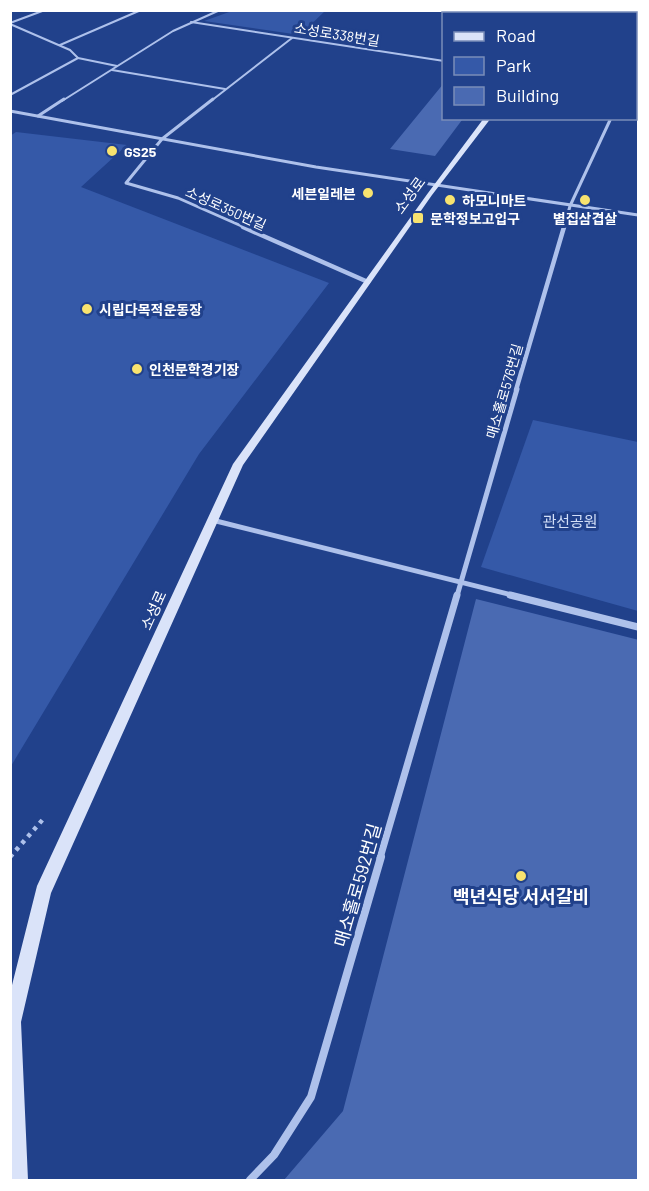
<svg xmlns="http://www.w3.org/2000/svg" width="649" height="1191" viewBox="0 0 649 1191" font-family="Barlow,'Noto Sans KR',sans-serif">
<rect width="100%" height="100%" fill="#21418b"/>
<g fill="#3559a8">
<polygon points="232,11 232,10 325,11 300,35 204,21"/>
<polygon points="16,132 127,145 81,187 329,283 199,454 11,766 10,136"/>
<polygon points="533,420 638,442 638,611 481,567"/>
</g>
<g fill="#4a6ab2">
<polygon points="444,83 444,118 462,120 435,156 390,149"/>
<polygon points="476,599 639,640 639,1180 284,1180 343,1111"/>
</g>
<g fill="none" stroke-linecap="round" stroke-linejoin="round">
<polyline stroke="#aec1eb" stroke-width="4.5" stroke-dasharray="4 5" stroke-linecap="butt" points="10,857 45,817"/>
<g stroke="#aec1eb" stroke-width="2">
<polyline points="524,10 543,14"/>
<polyline points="191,22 444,61"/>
<polyline points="10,23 45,10"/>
<polyline points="10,24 70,50 78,58 117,66"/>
<polyline points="60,45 141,10"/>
<polyline points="112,70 225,89"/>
<polyline points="636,74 638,71"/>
<polyline points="10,95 78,58"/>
<polyline points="62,101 173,31 220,10"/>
<polyline points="211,101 292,38"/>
</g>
<g stroke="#aec1eb" stroke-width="3">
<polyline points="213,99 162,139 126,183 178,198 246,228"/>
<polyline points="10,111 316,167 638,215"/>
<polyline points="38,116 64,99"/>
<polyline points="564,228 570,206 611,118"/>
</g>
<g stroke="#aec1eb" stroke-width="4.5">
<polyline points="243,227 368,282"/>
<polyline points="516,390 564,227"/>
</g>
<g stroke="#aec1eb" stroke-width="5">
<polyline points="212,520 516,596"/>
<polyline points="457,596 517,389"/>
</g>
<g stroke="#aec1eb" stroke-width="7">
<polyline points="510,595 638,627"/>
<polyline points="380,858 457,595"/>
</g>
<polyline stroke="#aec1eb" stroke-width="8" points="250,1180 274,1155 311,1097 381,857"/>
<g fill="#dae3f9" fill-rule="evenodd">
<polygon points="560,10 565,10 563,14 558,14"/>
<polygon points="484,118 491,118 432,195 243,465 51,893 21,1022 28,1180 10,1180 10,993 37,886 233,464 428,193"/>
</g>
</g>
<g fill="#f8e36f" stroke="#21418b" stroke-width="2">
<circle cx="112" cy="151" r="6"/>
<circle cx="368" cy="193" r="6"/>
<circle cx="450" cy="200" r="6"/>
<circle cx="585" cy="200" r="6"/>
<rect x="412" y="212" width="12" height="12" rx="3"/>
<circle cx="87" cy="309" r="6"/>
<circle cx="137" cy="369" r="6"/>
<circle cx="521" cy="876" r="6"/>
</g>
<g text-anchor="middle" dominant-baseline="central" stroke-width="6" stroke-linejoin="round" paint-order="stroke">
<g font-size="14" fill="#fff" stroke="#21418b">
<text transform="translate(337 34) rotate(9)">소성로338번길</text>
<text transform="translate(226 208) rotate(24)">소성로350번길</text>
<text transform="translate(504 391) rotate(-74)">매소홀로576번길</text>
</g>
<g font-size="14" font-weight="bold" fill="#fff" stroke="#21418b" text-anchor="start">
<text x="124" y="151">GS25</text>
<text x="356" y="193" text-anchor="end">세븐일레븐</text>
<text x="462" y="200">하모니마트</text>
<text x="430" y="218">문학정보고입구</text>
<text x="585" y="218" text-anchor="middle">볕집삼겹살</text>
<text x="99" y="309">시립다목적운동장</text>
<text x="149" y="369">인천문학경기장</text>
</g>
<g font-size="15" fill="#fff" stroke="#21418b">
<text transform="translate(409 195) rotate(-54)">소성로</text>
<text transform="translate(153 610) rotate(-66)">소성로</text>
</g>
<g font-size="15" fill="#d3dff8" stroke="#21418b">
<text x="570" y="521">관선공원</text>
</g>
<g font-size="18" fill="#fff" stroke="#21418b">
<text transform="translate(357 885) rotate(-74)">매소홀로592번길</text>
</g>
<g font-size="18" font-weight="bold" fill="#fff" stroke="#21418b">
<text x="521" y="896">백년식당 서서갈비</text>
</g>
</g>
<rect width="649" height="1191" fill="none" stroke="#ffffff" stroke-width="24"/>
<rect x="442" y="12" width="195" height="108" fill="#21418b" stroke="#7a8db9" stroke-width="1.5"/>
<rect x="454" y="32" width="30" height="9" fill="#dae3f9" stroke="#7a8db9" stroke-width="1.5"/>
<text x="496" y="42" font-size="18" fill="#ffffff">Road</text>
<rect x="454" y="57" width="30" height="18" fill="#3559a8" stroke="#7a8db9" stroke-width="1.5"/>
<text x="496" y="72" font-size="18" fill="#ffffff">Park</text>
<rect x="454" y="87" width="30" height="18" fill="#4a6ab2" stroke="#7a8db9" stroke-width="1.5"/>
<text x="496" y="102" font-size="18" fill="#ffffff">Building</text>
</svg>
